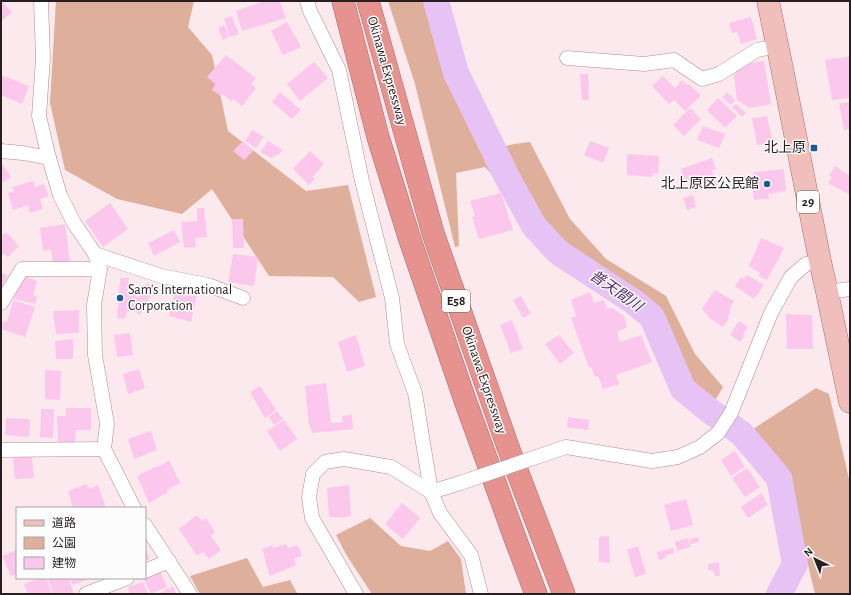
<svg xmlns="http://www.w3.org/2000/svg" width="851" height="595" viewBox="0 0 851 595" font-family="'Alegreya Sans','Noto Sans JP',sans-serif">
<rect width="100%" height="100%" fill="#fce9ee"/>
<g fill="#deaf9b">
<polygon points="56,1 194,1 188,27 212,55 228,131 306,191 348,185 376,297 359,302 333,277 269,276 212,189 182,214 117,199 65,170 50,103"/>
<polygon points="388,1 442,1 456,57 470,81 501,147 514,144 530,142 570,219 606,259 666,296 695,354 723,387 707,414 674,378 646,317 528,228 504,187 485,167 456,173 459,246 455,247 415,84"/>
<polygon points="816,388 829,394 850,483 850,594 815,594 787,478 750,431"/>
<polygon points="370,518 401,546 430,551 448,541 461,559 466,594 372,594 347,556 336,535"/>
<polygon points="247,558 263,587 290,580 297,593 296,594 200,594 190,576"/>
</g>
<g fill="none" stroke-linecap="round" stroke-linejoin="round">
<polyline stroke="#e6c3f4" stroke-width="26" points="436,1 456,73 508,179 534,226 558,252 634,302 652,317 683,389 710,411 742,434 779,478 795,564 779,594"/>
</g>
<g fill="#fcc7ec">
<polygon points="1,1 12,12 1,22"/>
<polygon points="265,1 280,1 286,18 242,31 236,11"/>
<polygon points="232,16 239,34 230,37 224,19"/>
<polygon points="751,17 757,39 741,44 737,32 732,33 729,23"/>
<polygon points="287,22 301,47 283,55 271,31"/>
<polygon points="224,25 229,37 223,40 218,28"/>
<polygon points="226,55 256,78 251,84 256,88 242,106 233,99 232,102 222,94 221,96 212,90 215,84 207,77"/>
<polygon points="850,56 850,98 832,100 825,60"/>
<polygon points="764,61 771,104 750,108 737,100 734,76 741,65"/>
<polygon points="314,62 328,78 300,101 287,84"/>
<polygon points="580,74 588,74 589,100 582,100"/>
<polygon points="1,75 29,86 22,104 1,95"/>
<polygon points="663,76 675,88 682,80 687,85 689,84 701,96 685,111 674,100 669,104 652,86"/>
<polygon points="280,92 301,110 292,119 272,102"/>
<polygon points="727,92 735,100 731,105 722,97"/>
<polygon points="718,98 737,116 725,128 707,110"/>
<polygon points="850,102 850,129 844,130 839,103"/>
<polygon points="736,104 746,113 742,117 732,107"/>
<polygon points="690,108 701,119 684,136 673,125"/>
<polygon points="767,116 772,139 766,140 766,144 757,145 752,118"/>
<polygon points="703,126 725,134 719,148 697,140"/>
<polygon points="252,130 264,137 256,148 245,141"/>
<polygon points="243,141 253,151 244,160 233,151"/>
<polygon points="268,141 283,150 279,154 271,158 260,152"/>
<polygon points="590,141 609,148 603,163 584,155"/>
<polygon points="310,151 324,164 313,177 315,179 309,185 293,169"/>
<polygon points="627,154 659,156 658,174 653,173 652,177 627,175"/>
<polygon points="712,158 716,169 712,170 718,188 708,191 705,185 693,189 689,181 685,182 681,169"/>
<polygon points="1,162 11,177 1,184"/>
<polygon points="835,166 850,176 850,195 828,183 832,177 829,176"/>
<polygon points="784,169 786,191 768,194 769,199 754,200 752,186 749,186 748,182 754,172"/>
<polygon points="33,181 35,187 44,184 49,196 40,199 43,209 30,213 28,205 13,210 8,193 14,191 12,187"/>
<polygon points="501,193 513,230 479,239 472,217 475,216 470,201"/>
<polygon points="693,195 696,207 687,210 683,198"/>
<polygon points="110,203 128,229 103,247 85,221"/>
<polygon points="197,208 204,208 207,237 195,238 196,247 184,248 181,222 197,221"/>
<polygon points="232,219 243,219 244,248 233,248"/>
<polygon points="65,224 70,261 53,264 51,250 43,251 40,228"/>
<polygon points="174,230 180,242 154,256 148,243"/>
<polygon points="6,232 19,246 8,257 4,254 1,256 1,237"/>
<polygon points="761,238 784,248 767,280 758,276 760,273 749,266"/>
<polygon points="233,254 258,257 254,286 228,282"/>
<polygon points="1,272 8,276 1,287"/>
<polygon points="22,275 37,281 33,295 37,297 35,304 14,299"/>
<polygon points="747,275 764,285 754,299 735,286 741,277 744,279"/>
<polygon points="120,278 129,278 127,294 136,295 138,298 147,283 155,288 140,315 131,309 129,312 127,311 125,319 117,318"/>
<polygon points="177,284 198,289 191,322 169,316"/>
<polygon points="715,290 734,301 729,310 731,312 728,316 729,318 723,327 711,319 702,309"/>
<polygon points="590,292 594,303 604,300 607,309 612,308 624,316 627,327 617,332 620,342 641,335 652,362 616,375 619,384 603,389 598,376 595,377 591,367 589,368 571,318 576,316 571,300"/>
<polygon points="521,296 531,314 523,318 513,300"/>
<polygon points="13,300 35,307 25,337 1,329 3,321 7,322"/>
<polygon points="79,310 79,333 56,334 53,311"/>
<polygon points="786,314 812,315 813,349 787,349"/>
<polygon points="512,320 523,349 511,353 500,325"/>
<polygon points="739,321 748,327 743,334 745,335 740,342 730,335"/>
<polygon points="130,333 133,355 117,357 114,335"/>
<polygon points="356,335 365,366 347,372 338,342"/>
<polygon points="559,335 574,353 560,364 545,344"/>
<polygon points="73,339 73,359 56,359 55,341"/>
<polygon points="139,369 145,388 128,394 123,374"/>
<polygon points="45,370 61,371 60,400 45,399"/>
<polygon points="326,383 331,423 343,422 342,416 352,415 353,429 312,433 310,426 309,426 305,386"/>
<polygon points="260,386 276,410 265,418 250,392"/>
<polygon points="66,408 91,408 91,430 76,430 75,443 58,443 57,416 66,416"/>
<polygon points="41,409 54,409 53,438 40,437"/>
<polygon points="277,411 283,419 274,425 269,417"/>
<polygon points="568,417 589,420 588,430 567,427"/>
<polygon points="6,418 30,419 29,437 5,435"/>
<polygon points="284,420 297,439 280,451 267,431"/>
<polygon points="151,431 157,450 134,459 128,439"/>
<polygon points="735,451 745,467 731,476 721,460"/>
<polygon points="32,456 34,478 15,479 13,458"/>
<polygon points="169,460 180,483 167,490 168,492 149,503 137,476 157,466 158,467"/>
<polygon points="747,468 760,487 745,497 732,478"/>
<polygon points="86,484 89,489 98,485 106,508 73,508 68,491"/>
<polygon points="349,485 351,516 340,518 339,517 329,517 327,488"/>
<polygon points="761,493 768,505 748,518 741,507"/>
<polygon points="686,499 693,525 671,531 664,505"/>
<polygon points="402,503 420,518 403,539 385,524"/>
<polygon points="197,515 202,521 206,518 215,532 211,536 221,550 209,559 203,552 197,556 179,529"/>
<polygon points="609,536 610,563 599,562 599,537"/>
<polygon points="698,537 699,542 691,544 690,539"/>
<polygon points="688,538 691,547 677,551 675,542"/>
<polygon points="286,544 288,548 298,545 302,556 294,559 296,565 270,576 264,557 265,556 262,549 272,545 273,548"/>
<polygon points="638,546 646,574 635,577 627,550"/>
<polygon points="145,548 150,559 145,561"/>
<polygon points="673,548 674,553 665,556 666,558 659,560 657,552"/>
<polygon points="17,550 17,574 11,576 2,556"/>
<polygon points="719,562 720,576 715,576 713,570 708,570 708,564"/>
<polygon points="160,571 167,587 151,594 144,579"/>
<polygon points="41,578 46,578 52,594 28,594 24,584"/>
<polygon points="48,578 68,578 74,593 71,594 53,594"/>
<polygon points="70,578 91,578 73,585"/>
<polygon points="143,582 148,594 130,594 128,587"/>
<polygon points="173,586 176,594 158,594"/>
</g>
<g fill="none" stroke-linecap="round" stroke-linejoin="round">
<defs>
<g id="minor">
<polyline points="41,1 43,58 39,116 49,158 60,195 74,223 95,254 100,269 94,305 95,355 107,424 104,449 134,508"/>
<polyline points="307,1 310,11 339,70 362,181 392,298 397,344 415,393 431,492 440,513 471,555 481,594"/>
<polyline points="567,58 644,64 674,60 702,79 719,74 757,50 778,46"/>
<polyline points="1,151 23,153 49,158"/>
<polyline points="95,254 161,276 208,285 243,298"/>
<polyline points="827,292 850,289"/>
<polyline points="1,303 22,269 100,269"/>
<polyline points="566,447 652,461 678,457 700,447 718,433 731,413 771,313 791,277 806,264 820,261"/>
<polyline points="1,450 104,449"/>
<polyline points="145,525 190,594"/>
<polyline points="145,571 169,561"/>
<polyline points="86,594 127,578"/>
<polyline points="356,594 312,518 309,497 313,474 325,462 344,459 391,467 431,492 460,483"/>
</g>
<polyline id="primary" points="768,1 782,68 820,261 827,292 850,402"/>
<g id="motorway">
<polyline points="343,1 378,137 410,240 466,403 515,538 536,594"/>
<polyline points="368,1 433,233 508,447 564,594"/>
</g>
</defs>
<use href="#minor" stroke="#a98d94" stroke-width="15"/>
<use href="#primary" stroke="#a46968" stroke-width="23"/>
<use href="#motorway" stroke="#a46968" stroke-width="23"/>
<use href="#minor" stroke="#fff" stroke-width="14"/>
<use href="#primary" stroke="#f0bebb" stroke-width="22"/>
<use href="#motorway" stroke="#e6928e" stroke-width="22"/>
<defs>
<polyline id="minor-bridge" points="460,483 566,447"/>
</defs>
<use href="#minor-bridge" stroke="#a98d94" stroke-width="15" stroke-linecap="butt"/>
<use href="#minor-bridge" stroke="#fff" stroke-width="14"/>
</g>
<g fill="#1c5a90" stroke="#fcfcfc" stroke-width="1.5">
<rect x="810" y="144" width="8" height="8" rx="2"/>
<circle cx="767" cy="184" r="4"/>
<circle cx="120" cy="298" r="4"/>
</g>
<g text-anchor="middle" dominant-baseline="central" stroke-width="3" stroke-linejoin="round" paint-order="stroke">
<g fill="#fcfcfc" stroke="#686062" stroke-width="1">
<rect x="797" y="191" width="22" height="22" rx="3"/>
<rect x="442" y="290" width="28" height="22" rx="3"/>
</g>
<g font-size="13" font-weight="bold" fill="#281d20">
<text x="808" y="202">29</text>
<text x="456" y="301">E58</text>
</g>
<g font-size="14" fill="#281d20" stroke="#fcfcfc">
<text transform="translate(387 71) rotate(74)">Okinawa Expressway</text>
<text transform="translate(484 380) rotate(71)">Okinawa Expressway</text>
</g>
<g font-size="14" fill="#281d20" stroke="#fcfcfc" text-anchor="end">
<text x="806" y="148">北上原</text>
<text x="759" y="184">北上原区公民館</text>
<text x="128" y="290" text-anchor="start">Sam's International<tspan x="128" dy="16">Corporation</tspan></text>
</g>
<g font-size="15" font-style="italic" fill="#5b316c" stroke="#fcfcfc">
<text transform="translate(616 291) rotate(35)">普天間川</text>
</g>
</g>
<rect width="851" height="595" fill="none" stroke="#281d20" stroke-width="4"/>
<rect x="16" y="507" width="130" height="72" fill="#fcfcfc" stroke="#a7a3a4"/>
<rect x="24" y="520" width="20" height="6" fill="#f0bebb" stroke="#a7a3a4"/>
<text x="52" y="527" font-size="12" fill="#281d20">道路</text>
<rect x="24" y="537" width="20" height="12" fill="#deaf9b" stroke="#a7a3a4"/>
<text x="52" y="547" font-size="12" fill="#281d20">公園</text>
<rect x="24" y="557" width="20" height="12" fill="#fcc7ec" stroke="#a7a3a4"/>
<text x="52" y="567" font-size="12" fill="#281d20">建物</text>
<g transform="translate(815 559) rotate(317)" stroke="#fcfcfc" stroke-width="3" paint-order="stroke">
<path d="M0-3L7 15L0 10L-7 15Z" fill="#281d20"/>
<text y="-6" font-size="11" font-weight="bold" text-anchor="middle" fill="#281d20">N</text>
</g>
</svg>
